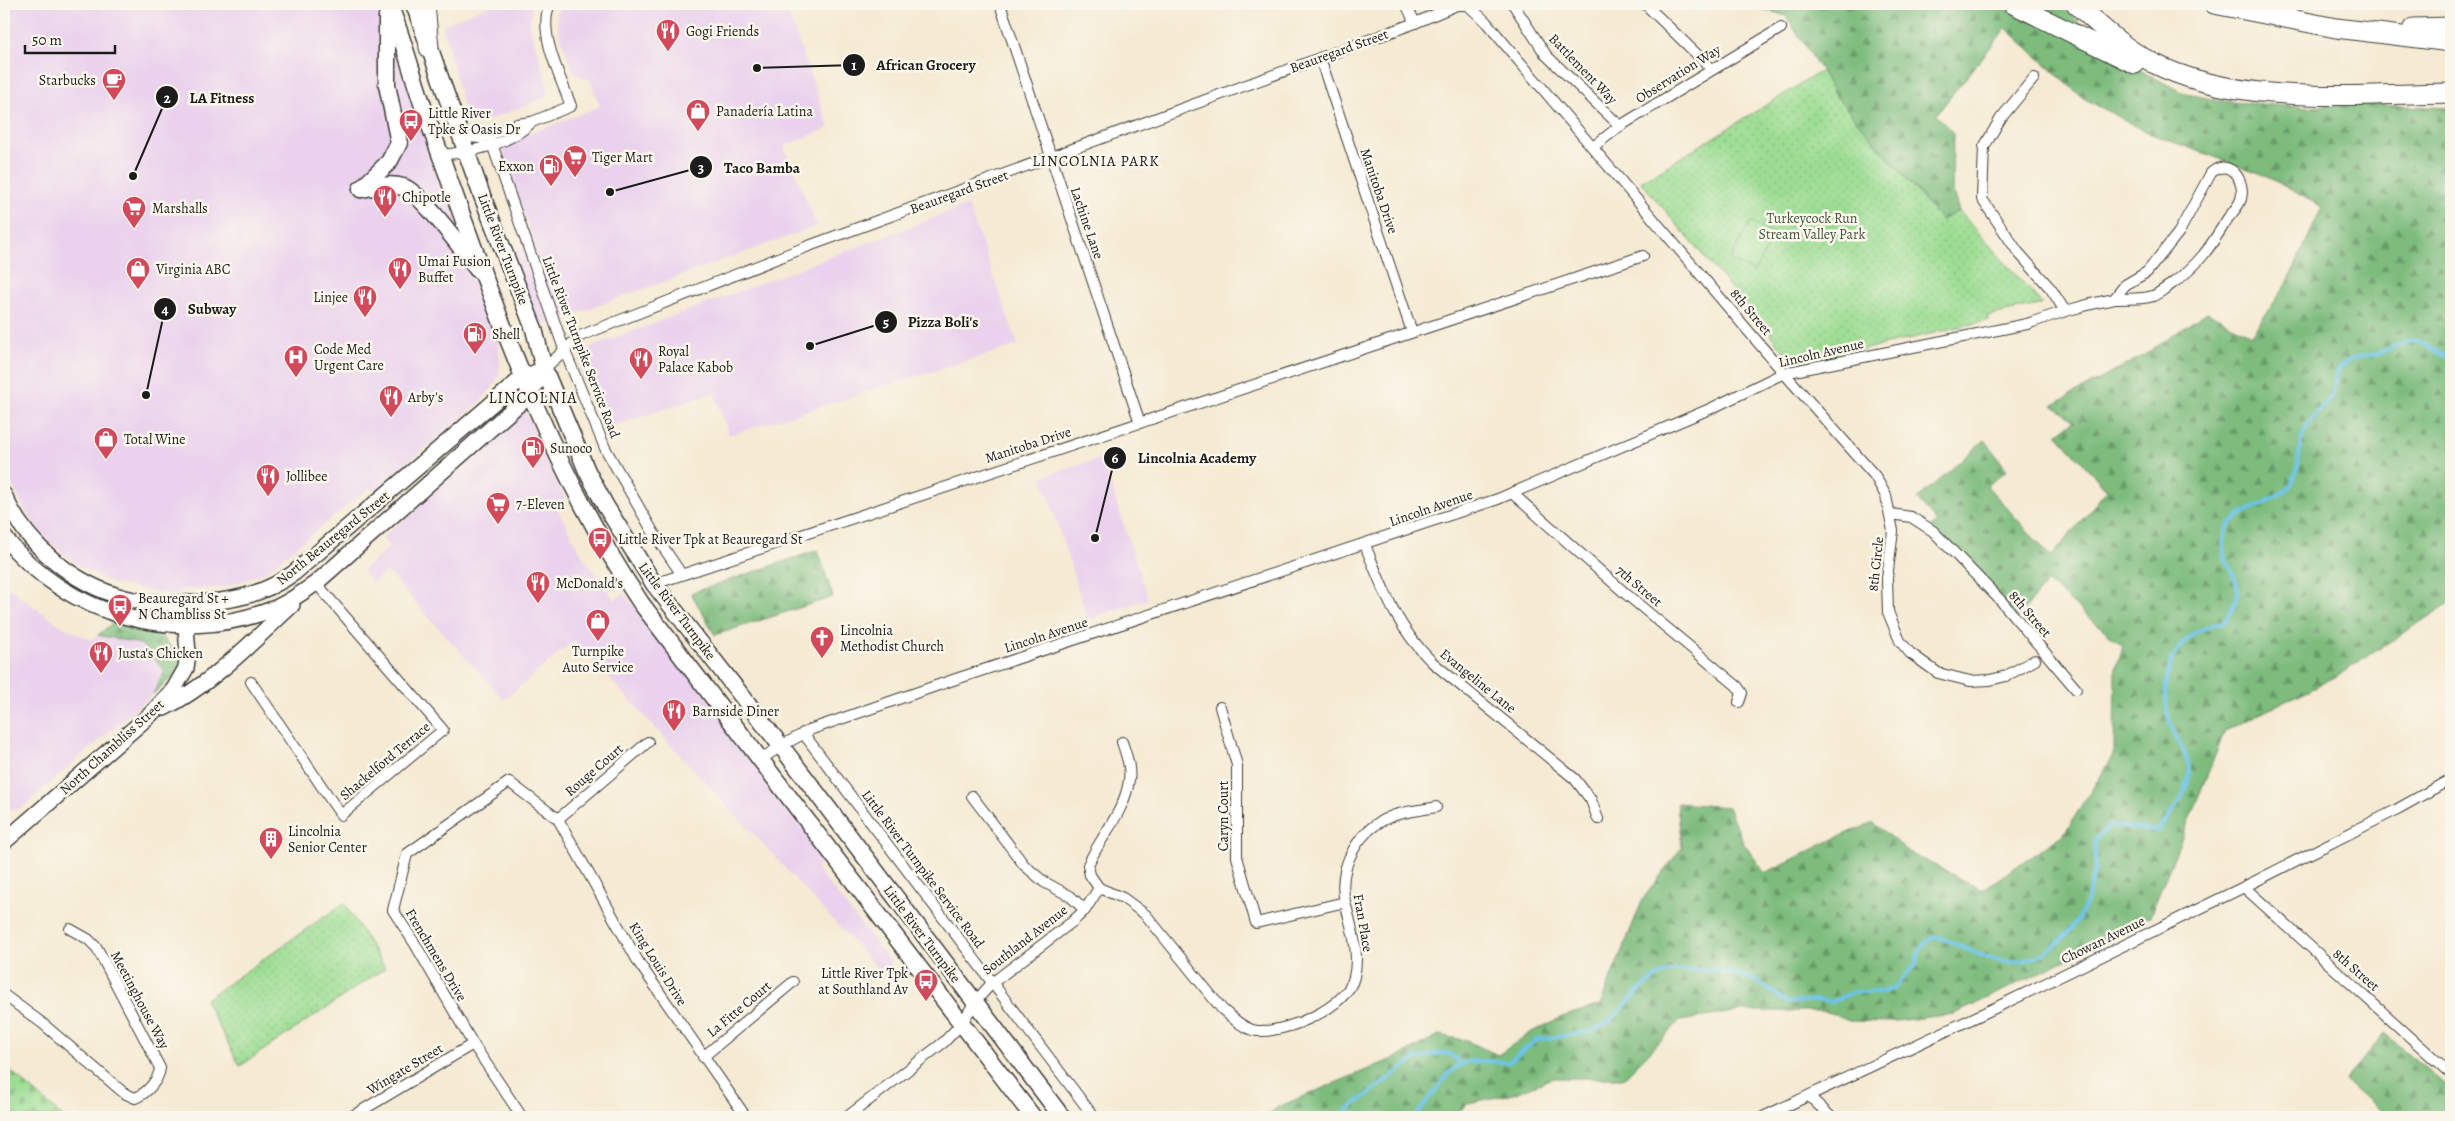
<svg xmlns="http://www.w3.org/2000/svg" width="2455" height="1121" viewBox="0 0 2455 1121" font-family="Alegreya,serif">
<defs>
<pattern id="grass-dots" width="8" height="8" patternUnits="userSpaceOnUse" patternTransform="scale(1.25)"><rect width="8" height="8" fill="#9cdd93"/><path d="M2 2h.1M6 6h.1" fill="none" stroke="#86bd7e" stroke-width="1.8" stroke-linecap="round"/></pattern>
<pattern id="forest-firs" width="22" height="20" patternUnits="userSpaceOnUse" patternTransform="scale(1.25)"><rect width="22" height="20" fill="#7dbc7d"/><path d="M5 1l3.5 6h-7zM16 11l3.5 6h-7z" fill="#669866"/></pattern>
<pattern id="cemetery-stones" width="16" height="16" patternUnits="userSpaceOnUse" patternTransform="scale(1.25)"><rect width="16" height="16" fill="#9cdd93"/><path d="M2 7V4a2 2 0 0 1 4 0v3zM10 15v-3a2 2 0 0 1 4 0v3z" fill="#86bd7e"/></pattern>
</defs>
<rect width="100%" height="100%" fill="#fbf7ec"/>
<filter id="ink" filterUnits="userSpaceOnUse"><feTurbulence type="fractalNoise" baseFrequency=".02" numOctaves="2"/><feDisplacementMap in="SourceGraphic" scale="10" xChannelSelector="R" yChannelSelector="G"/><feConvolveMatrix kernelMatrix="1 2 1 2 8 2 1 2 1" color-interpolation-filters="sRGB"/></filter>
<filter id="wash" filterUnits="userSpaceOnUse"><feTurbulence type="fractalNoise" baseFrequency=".0096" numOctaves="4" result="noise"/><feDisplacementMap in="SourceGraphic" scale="20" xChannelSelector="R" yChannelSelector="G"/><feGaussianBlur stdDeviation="1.12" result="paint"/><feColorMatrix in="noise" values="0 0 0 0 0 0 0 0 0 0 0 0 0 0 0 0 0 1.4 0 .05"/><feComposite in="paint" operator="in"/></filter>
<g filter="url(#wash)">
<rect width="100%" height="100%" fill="#f5ead3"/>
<g fill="#ead1ed">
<polygon points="4,4 383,4 498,340 500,363 499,375 495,384 482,400 375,491 370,487 265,572 226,587 179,590 178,596 111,583 77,565 48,541 25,511 6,473 4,463"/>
<polygon points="492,4 533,4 529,24 548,86 546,97 481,123 465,115 443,25"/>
<polygon points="561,4 785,4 829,128 784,146 817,226 539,327 513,252 534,243 501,145 600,106 590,80 574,73 558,30 557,12"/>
<polygon points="968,205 1018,345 729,435 714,393 603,429 579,368 582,356 594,346"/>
<polygon points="525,410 565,498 556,507 584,558 615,600 624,593 832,855 816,868 892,964 881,972 574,640 504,700 387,571 373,582 362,571 390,546 382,538"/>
<polygon points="1102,458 1148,599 1088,619 1042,477"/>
<polygon points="4,582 20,597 63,627 91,640 98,635 141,644 165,671 153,694 20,809 4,808"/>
</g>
<g fill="url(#grass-dots)" stroke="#5c7c58">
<polygon points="1830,66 2042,304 1987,316 1989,320 1797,365 1790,358 1641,182"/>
<polygon points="344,903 385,968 240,1066 205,1000"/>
</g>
<g fill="url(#forest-firs)" stroke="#4c6c4c">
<polygon points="1748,4 2056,4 2090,30 2118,59 2182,92 2219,101 2272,105 2311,107 2352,104 2451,108 2451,602 2339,675 2225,731 2150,916 2074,956 1955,1014 1887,1022 1849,1021 1825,1011 1740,1011 1680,1021 1624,1078 1553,1078 1513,1094 1468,1103 1453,1117 1265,1117 1278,1107 1402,1055 1439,1035 1467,1041 1498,1055 1530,1033 1562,1017 1600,1005 1643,899 1682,847 1677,803 1728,807 1744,844 1765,873 1838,837 1873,823 1909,852 1982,890 2063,835 2114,755 2115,672 2123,646 2047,582 2014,622 1931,527 1937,522 1917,499 1985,440 2007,470 1987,486 2051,557 2107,490 2057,434 2074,421 2053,405 2144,355 2207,312 2251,335 2287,284 2322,207 2262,174 2151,134 2083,98 2006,28 1936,115 1953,133 1952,189 1959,211 1941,220 1834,94 1821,70 1786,16"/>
<polygon points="818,550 833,597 715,635 691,593"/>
<polygon points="134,605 187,665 153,694 165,671 141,644 98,635"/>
<polygon points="2385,1034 2451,1090 2451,1117 2387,1117 2345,1080"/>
</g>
<polygon fill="url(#cemetery-stones)" stroke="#5c7c58" points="4,1065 63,1117 4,1117"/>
<polygon fill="#9cdd93" stroke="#5c7c58" points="1750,222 1774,234 1754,272 1730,260"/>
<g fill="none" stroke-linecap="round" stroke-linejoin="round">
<g stroke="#6cc4e9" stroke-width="4">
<polyline points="1338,1117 1413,1060 1436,1054 1449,1053 1462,1065"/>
<path d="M 1415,1117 L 1448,1074 L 1458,1066 L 1471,1061 L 1509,1062 L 1536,1040 L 1589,1032 L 1609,1022 L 1643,987 L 1658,976 L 1674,970 L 1713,970 L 1737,974 L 1757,981 L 1788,1003 L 1816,1000 L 1832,1002 L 1853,992 L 1882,992 L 1894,988 L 1916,964 L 1918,953 L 1924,944 L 1934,936 C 1958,942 1978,958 2003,961 C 2039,967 2069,938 2084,908 C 2088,899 2091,884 2094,874 C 2096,864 2095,851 2095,840 L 2109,826 L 2158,831 C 2170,813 2186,798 2189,775 C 2191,756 2177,743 2171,726 C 2157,679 2171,632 2223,623 C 2258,574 2218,577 2224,539 C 2228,509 2269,507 2287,489 C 2302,473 2296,454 2303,435 C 2308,420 2320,412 2329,399 C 2336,390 2334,375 2340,367 C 2349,356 2363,358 2375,354 C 2389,350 2399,341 2414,341 C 2429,342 2437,356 2451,357"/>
</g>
</g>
</g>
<g filter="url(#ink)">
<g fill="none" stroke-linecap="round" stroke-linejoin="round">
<defs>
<g id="minor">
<polyline points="1000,4 1140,423"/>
<polyline points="1406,4 1415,23"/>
<polyline points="1513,4 1546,55 1620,126"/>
<polyline points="1645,4 1712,69"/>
<polyline points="1468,5 1486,22 1784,373 1875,476 1886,496 1893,531 1887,578 1888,612 1900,641 1910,653 1938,673 1970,681 1990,680 2006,676 2035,660"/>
<polyline points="1320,58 1412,332"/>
<polyline points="2034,78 2001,118 1984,147 1982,199 2018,252 2051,289 2065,311"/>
<path d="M 462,137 L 482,138 L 517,124 L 532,122 L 571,106 C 561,78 537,32 550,4"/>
<polyline points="492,144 564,349 605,448 653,532 682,575"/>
<polyline points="1593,147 1620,126 1781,28"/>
<path d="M 440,155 C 472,152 509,145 532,122"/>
<polyline points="544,369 580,336 806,247 1415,23 1457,5 1468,5"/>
<polyline points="1512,493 1626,594 1737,686 1742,693 1739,702"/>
<polyline points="1891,514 1911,517 1933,531 2002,602 2076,689"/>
<path d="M 1365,545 C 1384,591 1395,625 1432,662 L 1575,779 L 1591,800 L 1598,819"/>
<polyline points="654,584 1643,256"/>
<polyline points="251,682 341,815 443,730 316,583"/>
<polyline points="1220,707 1237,765 1237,857 1256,923 1345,902"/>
<polyline points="803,733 1094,1117"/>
<path d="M 760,760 L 781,746 L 812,729 L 953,680 L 1498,499 L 1712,408 L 1784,373 L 2027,324 C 2056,314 2085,304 2115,299 C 2127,298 2142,300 2153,296 C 2158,294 2164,289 2169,286 C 2199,265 2209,249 2228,218 C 2232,213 2239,206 2241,199 C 2246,180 2229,157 2211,173 L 2179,232 L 2147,272 L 2125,285 L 2114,299"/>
<polyline points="972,796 1024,865 1044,882 1070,896 1085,910"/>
<polyline points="558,819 648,742"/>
<polyline points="2244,887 2451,1074"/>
<path d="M 1099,888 L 1123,898 L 1146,915 L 1222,1009 C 1231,1017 1244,1029 1257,1031 C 1286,1033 1347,1008 1354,977 C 1360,951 1351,926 1345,902 C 1337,866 1359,827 1395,815 C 1408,811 1423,810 1436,807"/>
<path d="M 4,995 L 42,1023 L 124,1093 L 135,1098 C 146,1094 159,1080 160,1068 L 97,948 L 88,939 L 70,929"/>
<polyline points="703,1057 793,982"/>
<polyline points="1809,1096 1831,1117"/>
<polyline points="351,1117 473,1044"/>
<polyline points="522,1117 473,1044 415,944 393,910 407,854 509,782 558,819 639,963 746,1117"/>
<path d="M 847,1117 L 944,1042 L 962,1023 L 975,1002 L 992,983 L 1072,922 L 1085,910 L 1099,888 L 1090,875 L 1088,865 C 1100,837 1125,812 1129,780 C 1131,767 1126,754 1122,742"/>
<polyline points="1763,1117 1997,1007 2244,887 2394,811 2451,779"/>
</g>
<g id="secondary">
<path d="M 4,495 C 25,544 73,584 125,598 C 147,604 170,604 193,603 C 230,602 263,595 294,573 L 522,378 L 544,369"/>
<path d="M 4,537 C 68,617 177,646 273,609 C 288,603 302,593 316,583 L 530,394 L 544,369"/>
<path d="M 164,708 C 211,685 254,640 292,605"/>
<polyline points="4,842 151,714 174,689 186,668 188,654 185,614"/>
</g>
<g id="primary">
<path d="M 389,4 C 405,43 415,86 430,126 C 489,289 543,458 641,603 L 1033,1117"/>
<polyline points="414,4 481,193 534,329 544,369 587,471 605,505 654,584 781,746 1062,1117"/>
<polyline points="361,189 389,162 399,143 387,85 387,16"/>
<path d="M 361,189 C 374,187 390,183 403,187 C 421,192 465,253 478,270"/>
</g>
<g id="motorway">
<polyline points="425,4 429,48"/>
<polyline points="2013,4 2135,64"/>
<path d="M 2076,4 C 2099,25 2123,48 2151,62 C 2237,107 2357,94 2451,93"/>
<polyline points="2214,4 2336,28 2451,42"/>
<polyline points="2413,28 2451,27"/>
</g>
</defs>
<use href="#minor" stroke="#3d3b37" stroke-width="12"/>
<use href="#secondary" stroke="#3d3b37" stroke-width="18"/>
<use href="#primary" stroke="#3d3b37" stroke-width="19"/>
<use href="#motorway" stroke="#3d3b37" stroke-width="21"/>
<use href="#minor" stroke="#fff" stroke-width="10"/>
<use href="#secondary" stroke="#fff" stroke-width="15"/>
<use href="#primary" stroke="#fff" stroke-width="16"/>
<use href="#motorway" stroke="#fff" stroke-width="19"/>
</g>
</g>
<defs>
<symbol id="restaurant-pin" viewBox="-11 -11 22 30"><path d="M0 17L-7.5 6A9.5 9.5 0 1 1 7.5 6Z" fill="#d1495b" stroke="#fbf7ec"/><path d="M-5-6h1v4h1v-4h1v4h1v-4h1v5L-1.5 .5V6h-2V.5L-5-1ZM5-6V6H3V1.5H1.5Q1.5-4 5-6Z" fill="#fff"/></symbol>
<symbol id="cafe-pin" viewBox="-11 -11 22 30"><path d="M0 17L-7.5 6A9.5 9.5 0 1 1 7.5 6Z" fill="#d1495b" stroke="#fbf7ec"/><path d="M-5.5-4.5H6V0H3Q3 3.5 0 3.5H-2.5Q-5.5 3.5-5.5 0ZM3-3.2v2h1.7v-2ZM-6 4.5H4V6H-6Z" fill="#fff"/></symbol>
<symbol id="shop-pin" viewBox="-11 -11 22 30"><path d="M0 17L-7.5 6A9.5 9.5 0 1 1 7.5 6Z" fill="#d1495b" stroke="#fbf7ec"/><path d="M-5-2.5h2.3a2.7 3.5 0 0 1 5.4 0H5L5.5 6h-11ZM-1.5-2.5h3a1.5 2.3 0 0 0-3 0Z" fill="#fff"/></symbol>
<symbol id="bus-pin" viewBox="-11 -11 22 30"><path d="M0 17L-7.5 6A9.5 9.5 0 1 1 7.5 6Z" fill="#d1495b" stroke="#fbf7ec"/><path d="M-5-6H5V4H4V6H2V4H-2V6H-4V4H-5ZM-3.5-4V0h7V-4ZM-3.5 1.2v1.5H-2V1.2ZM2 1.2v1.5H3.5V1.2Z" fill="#fff"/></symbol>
<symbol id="supermarket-pin" viewBox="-11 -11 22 30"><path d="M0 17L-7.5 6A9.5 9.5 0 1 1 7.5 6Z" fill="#d1495b" stroke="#fbf7ec"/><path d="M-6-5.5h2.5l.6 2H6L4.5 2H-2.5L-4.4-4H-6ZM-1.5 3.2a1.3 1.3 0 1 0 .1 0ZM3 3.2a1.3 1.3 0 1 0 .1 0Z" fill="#fff"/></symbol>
<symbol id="fuel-pin" viewBox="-11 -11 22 30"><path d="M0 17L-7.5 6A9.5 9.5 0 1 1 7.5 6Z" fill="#d1495b" stroke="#fbf7ec"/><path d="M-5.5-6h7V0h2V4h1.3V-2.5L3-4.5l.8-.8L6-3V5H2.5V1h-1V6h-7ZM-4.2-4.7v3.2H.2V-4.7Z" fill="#fff"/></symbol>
<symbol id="hospital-pin" viewBox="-11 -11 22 30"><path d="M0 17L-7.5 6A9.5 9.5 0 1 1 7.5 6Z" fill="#d1495b" stroke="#fbf7ec"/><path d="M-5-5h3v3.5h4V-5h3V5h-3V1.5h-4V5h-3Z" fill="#fff"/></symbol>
<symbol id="church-pin" viewBox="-11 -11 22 30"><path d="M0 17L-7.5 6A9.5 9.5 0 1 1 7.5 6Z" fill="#d1495b" stroke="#fbf7ec"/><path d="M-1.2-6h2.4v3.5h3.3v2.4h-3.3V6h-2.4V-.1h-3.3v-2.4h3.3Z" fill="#fff"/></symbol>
<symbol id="building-pin" viewBox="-11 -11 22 30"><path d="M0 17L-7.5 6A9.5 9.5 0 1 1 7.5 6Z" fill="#d1495b" stroke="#fbf7ec"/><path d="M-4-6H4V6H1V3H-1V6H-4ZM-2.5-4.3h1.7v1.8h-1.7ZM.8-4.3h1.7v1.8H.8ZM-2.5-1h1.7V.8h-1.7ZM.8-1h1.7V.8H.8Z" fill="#fff"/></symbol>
</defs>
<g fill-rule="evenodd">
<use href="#restaurant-pin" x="654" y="17" width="28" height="38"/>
<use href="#cafe-pin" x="100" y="66" width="28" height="38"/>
<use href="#shop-pin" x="684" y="97" width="28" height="38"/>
<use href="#bus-pin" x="397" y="107" width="28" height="38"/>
<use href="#supermarket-pin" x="561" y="143" width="28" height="38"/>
<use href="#fuel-pin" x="537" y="152" width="28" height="38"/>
<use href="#restaurant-pin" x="371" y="183" width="28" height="38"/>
<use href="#supermarket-pin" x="120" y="194" width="28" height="38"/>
<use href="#shop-pin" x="124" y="255" width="28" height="38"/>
<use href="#restaurant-pin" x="386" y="255" width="28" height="38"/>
<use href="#restaurant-pin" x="351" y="283" width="28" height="38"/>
<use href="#fuel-pin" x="461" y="320" width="28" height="38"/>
<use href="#hospital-pin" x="282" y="343" width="28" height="38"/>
<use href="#restaurant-pin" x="627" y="345" width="28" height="38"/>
<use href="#restaurant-pin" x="377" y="383" width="28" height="38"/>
<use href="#shop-pin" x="92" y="425" width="28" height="38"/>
<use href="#fuel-pin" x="519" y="434" width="28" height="38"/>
<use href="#restaurant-pin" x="254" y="462" width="28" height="38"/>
<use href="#supermarket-pin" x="484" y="490" width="28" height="38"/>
<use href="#bus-pin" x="586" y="525" width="28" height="38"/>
<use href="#restaurant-pin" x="524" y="569" width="28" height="38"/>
<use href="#bus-pin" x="106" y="592" width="28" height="38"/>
<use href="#shop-pin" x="584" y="607" width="28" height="38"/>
<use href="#church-pin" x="808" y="624" width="28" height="38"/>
<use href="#restaurant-pin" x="87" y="639" width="28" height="38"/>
<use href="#restaurant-pin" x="660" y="697" width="28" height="38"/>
<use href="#building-pin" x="257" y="825" width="28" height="38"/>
<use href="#bus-pin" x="912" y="967" width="28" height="38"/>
</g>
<g text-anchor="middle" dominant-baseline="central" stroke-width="5" stroke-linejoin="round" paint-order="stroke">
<g font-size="14" fill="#1c1c1c" stroke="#fbf7ec" text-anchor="start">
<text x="686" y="31">Gogi Friends</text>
<text x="96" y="80" text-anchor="end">Starbucks</text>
<text x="716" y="111">Panadería Latina</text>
<text x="428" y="113">Little River<tspan x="428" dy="16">Tpke &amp; Oasis Dr</tspan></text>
<text x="592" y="157">Tiger Mart</text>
<text x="534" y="166" text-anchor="end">Exxon</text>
<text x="402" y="197">Chipotle</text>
<text x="152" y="208">Marshalls</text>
<text x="418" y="261">Umai Fusion<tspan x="418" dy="16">Buffet</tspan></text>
<text x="156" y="269">Virginia ABC</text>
<text x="348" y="297" text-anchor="end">Linjee</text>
<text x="492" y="334">Shell</text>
<text x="314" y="349">Code Med<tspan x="314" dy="16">Urgent Care</tspan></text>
<text x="658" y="351">Royal<tspan x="658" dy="16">Palace Kabob</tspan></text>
<text x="408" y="397">Arby's</text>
<text x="124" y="439">Total Wine</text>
<text x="550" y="448">Sunoco</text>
<text x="286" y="476">Jollibee</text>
<text x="516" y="504">7-Eleven</text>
<text x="618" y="539">Little River Tpk at Beauregard St</text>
<text x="556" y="583">McDonald's</text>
<text x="138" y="598">Beauregard St +<tspan x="138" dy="16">N Chambliss St</tspan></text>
<text x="840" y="630">Lincolnia<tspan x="840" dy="16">Methodist Church</tspan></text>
<text x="598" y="651" text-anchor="middle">Turnpike<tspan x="598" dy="16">Auto Service</tspan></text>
<text x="118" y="653">Justa's Chicken</text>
<text x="692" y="711">Barnside Diner</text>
<text x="288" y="831">Lincolnia<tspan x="288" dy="16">Senior Center</tspan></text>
<text x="908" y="973" text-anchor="end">Little River Tpk<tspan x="908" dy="16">at Southland Av</tspan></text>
</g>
<g font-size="14" fill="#1c1c1c" stroke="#fbf7ec">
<text transform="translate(1339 51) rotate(-20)">Beauregard Street</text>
<text transform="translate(1583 69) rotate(46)">Battlement Way</text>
<text transform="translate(1678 74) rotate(-32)">Observation Way</text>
<text transform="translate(1379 191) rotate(71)">Manitoba Drive</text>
<text transform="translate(959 192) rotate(-20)">Beauregard Street</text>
<text transform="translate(1087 223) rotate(71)">Lachine Lane</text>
<text transform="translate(503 249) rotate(69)">Little River Turnpike</text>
<text transform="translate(1751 312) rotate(50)">8th Street</text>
<text transform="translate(581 347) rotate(69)">Little River Turnpike Service Road</text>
<text transform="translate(1821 353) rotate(-13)">Lincoln Avenue</text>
<text transform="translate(1028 445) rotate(-18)">Manitoba Drive</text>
<text transform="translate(1431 508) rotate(-19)">Lincoln Avenue</text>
<text transform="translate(333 538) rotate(-39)">North Beauregard Street</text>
<text transform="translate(1876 564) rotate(-84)">8th Circle</text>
<text transform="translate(1639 586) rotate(40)">7th Street</text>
<text transform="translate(677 611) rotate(53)">Little River Turnpike</text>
<text transform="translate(2030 614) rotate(49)">8th Street</text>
<text transform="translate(1046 635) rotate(-18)">Lincoln Avenue</text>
<text transform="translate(1478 681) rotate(39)">Evangeline Lane</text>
<text transform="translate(112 747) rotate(-42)">North Chambliss Street</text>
<text transform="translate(385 761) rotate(-40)">Shackelford Terrace</text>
<text transform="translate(594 770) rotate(-41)">Rouge Court</text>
<text transform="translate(1223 816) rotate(-90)">Caryn Court</text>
<text transform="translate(923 869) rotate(53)">Little River Turnpike Service Road</text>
<text transform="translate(1363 923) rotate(80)">Fran Place</text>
<text transform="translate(922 934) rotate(53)">Little River Turnpike</text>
<text transform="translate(1025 940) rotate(-38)">Southland Avenue</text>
<text transform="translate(2103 940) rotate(-26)">Chowan Avenue</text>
<text transform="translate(436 955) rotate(59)">Frenchmens Drive</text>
<text transform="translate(658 964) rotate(58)">King Louis Drive</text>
<text transform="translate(2356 970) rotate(41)">8th Street</text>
<text transform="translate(140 1000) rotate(62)">Meetinghouse Way</text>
<text transform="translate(739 1009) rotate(-40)">La Fitte Court</text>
<text transform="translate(405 1069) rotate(-31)">Wingate Street</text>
</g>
<g font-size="14" fill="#425640" stroke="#fbf7ec">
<text x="1812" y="218">Turkeycock Run<tspan x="1812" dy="16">Stream Valley Park</tspan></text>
</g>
<g font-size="15" letter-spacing="1" fill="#1c1c1c" stroke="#fbf7ec">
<text x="1096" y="161">LINCOLNIA PARK</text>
</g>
<g font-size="16" letter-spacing="1" fill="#1c1c1c" stroke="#fbf7ec">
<text x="533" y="398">LINCOLNIA</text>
</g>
</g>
<path fill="none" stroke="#1c1c1c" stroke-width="2" d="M757 68L854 65M133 176L167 97M610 192L701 167M146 395L165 309M810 346L886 322M1095 538L1115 458"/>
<g fill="#1c1c1c" stroke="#fbf7ec" stroke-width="2">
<circle cx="757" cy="68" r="5"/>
<circle cx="133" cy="176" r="5"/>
<circle cx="610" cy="192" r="5"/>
<circle cx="146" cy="395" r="5"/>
<circle cx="810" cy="346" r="5"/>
<circle cx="1095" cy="538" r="5"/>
<circle cx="854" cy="65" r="12"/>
<circle cx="167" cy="97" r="12"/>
<circle cx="701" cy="167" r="12"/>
<circle cx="165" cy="309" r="12"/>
<circle cx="886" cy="322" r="12"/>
<circle cx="1115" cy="458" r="12"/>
</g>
<g font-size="15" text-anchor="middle" font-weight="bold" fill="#fff">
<text x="854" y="70">1</text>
<text x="167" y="103">2</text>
<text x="701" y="173">3</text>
<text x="165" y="314">4</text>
<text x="886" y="327">5</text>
<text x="1115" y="463">6</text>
</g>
<g font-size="15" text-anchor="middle" font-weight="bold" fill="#1c1c1c" stroke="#fbf7ec" stroke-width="5" stroke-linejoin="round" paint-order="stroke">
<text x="926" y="70">African Grocery</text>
<text x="222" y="103">LA Fitness</text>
<text x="762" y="173">Taco Bamba</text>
<text x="212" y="314">Subway</text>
<text x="943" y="327">Pizza Boli's</text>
<text x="1197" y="463">Lincolnia Academy</text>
</g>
<rect width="2455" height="1121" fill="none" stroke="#fbf7ec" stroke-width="20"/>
<path d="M25 45v8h90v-8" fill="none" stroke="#1c1c1c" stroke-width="2.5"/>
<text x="32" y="45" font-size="15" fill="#1c1c1c" stroke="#fbf7ec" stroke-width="4" paint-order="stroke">50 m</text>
</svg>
